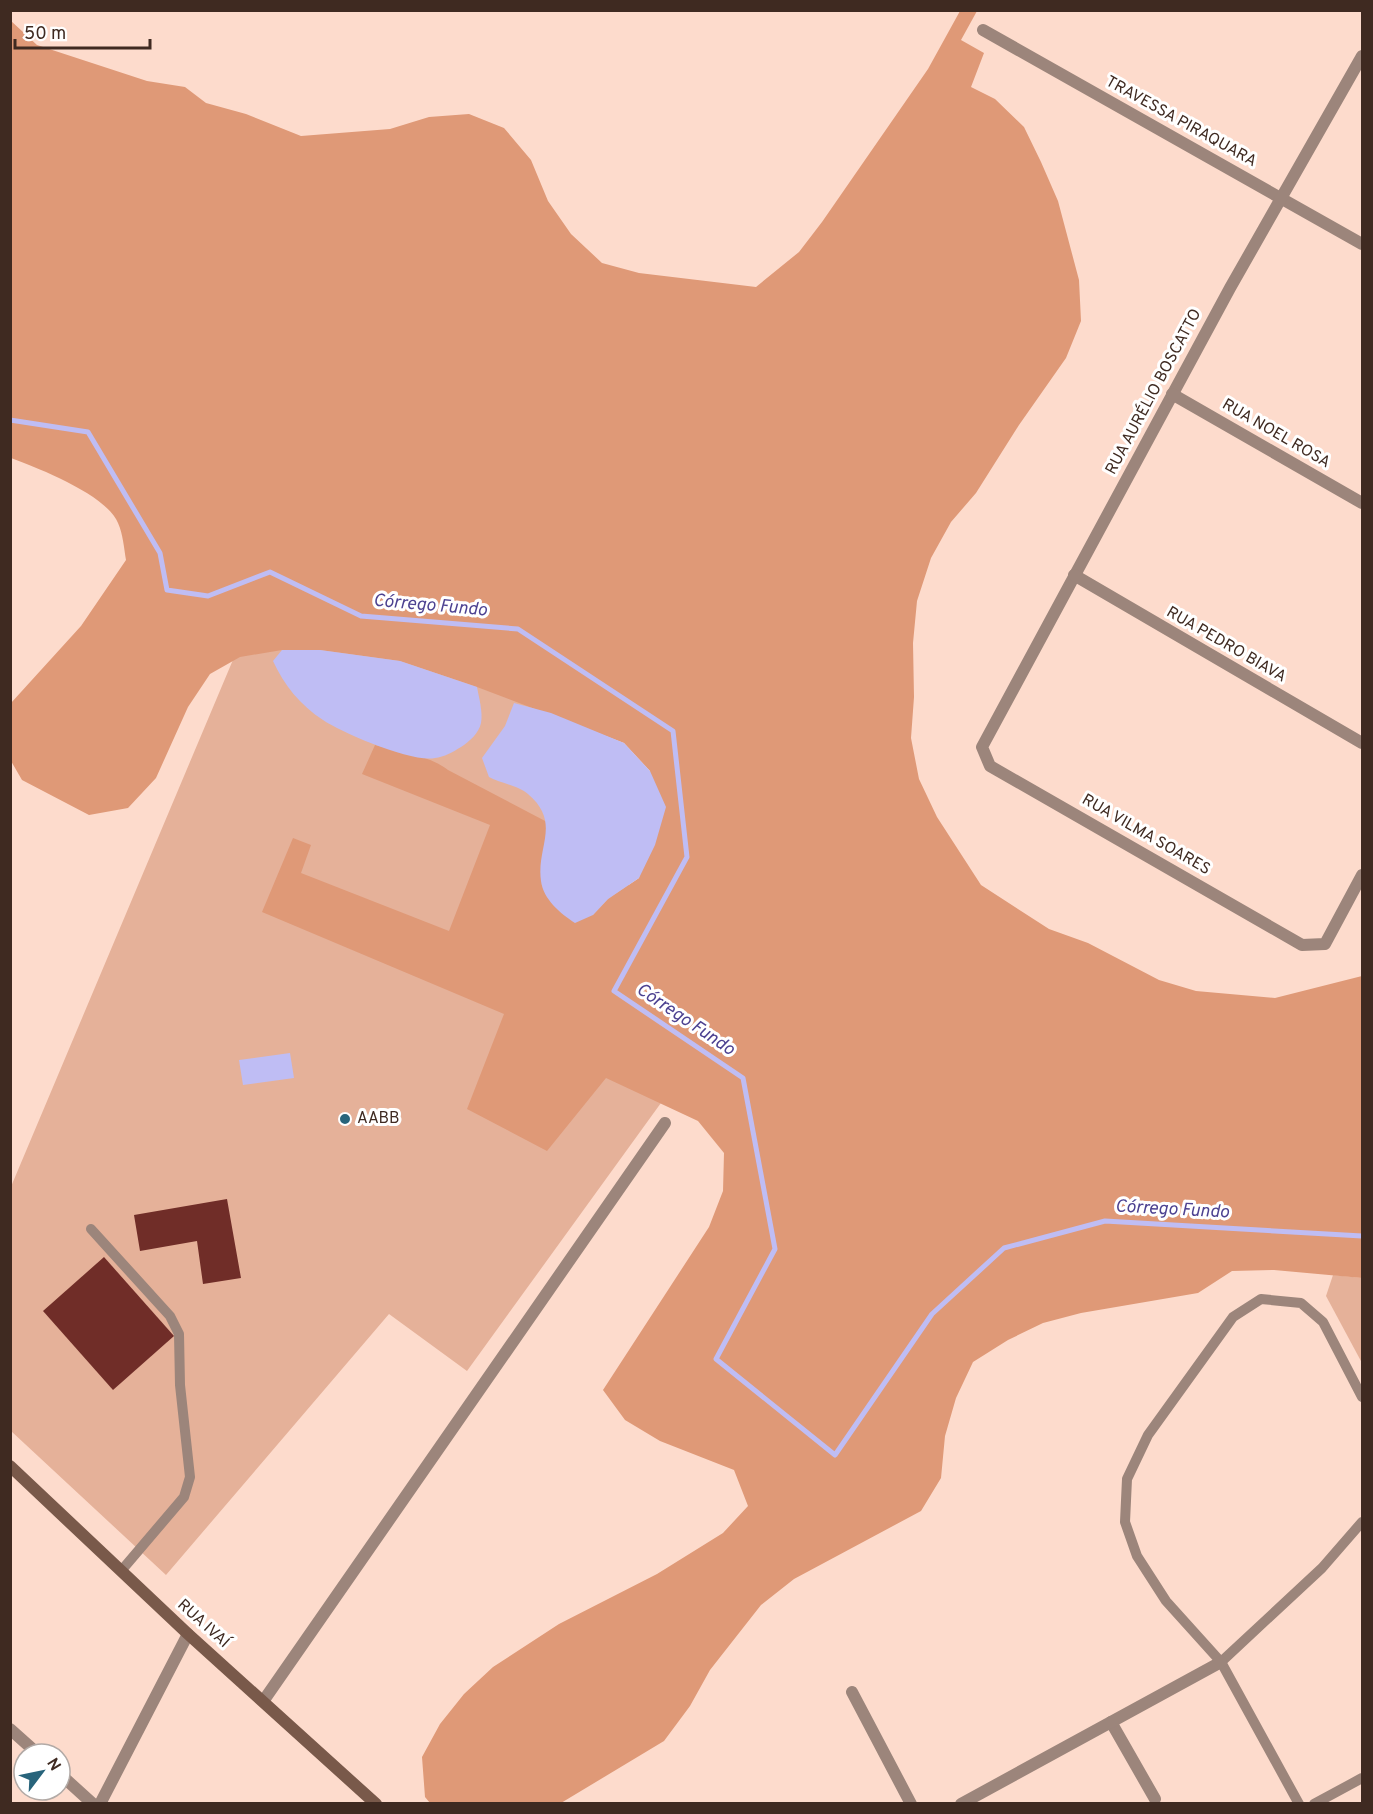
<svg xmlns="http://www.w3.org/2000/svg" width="1373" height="1814" viewBox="0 0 1373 1814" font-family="Overpass,sans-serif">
<rect width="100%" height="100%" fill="#fddbcc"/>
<g fill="#e5b199">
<polygon points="270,572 518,629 700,1049 467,1371 389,1314 166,1575 11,1431 10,1189"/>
<polygon points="1333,1275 1362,1278 1362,1363 1326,1296"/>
</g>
<path fill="#df9977" d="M 960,11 L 977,11 L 961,40 L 984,53 L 971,87 L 995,99 L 1024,127 L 1041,162 L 1058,201 L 1079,280 L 1081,321 L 1066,358 L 1019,425 L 976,493 L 951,522 L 931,558 L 917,601 L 913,643 L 914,697 L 911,738 L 919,779 L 937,817 L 981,885 L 1049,929 L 1088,943 L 1159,980 L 1196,991 L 1275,998 L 1362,976 L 1362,1278 L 1274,1270 L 1232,1271 L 1198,1293 L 1081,1313 L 1043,1323 L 1008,1340 L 973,1362 L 956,1398 L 945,1436 L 941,1478 L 921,1511 L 794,1579 L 761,1605 L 710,1670 L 690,1706 L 664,1741 L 561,1803 L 430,1803 L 425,1797 L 422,1757 L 440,1724 L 464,1694 L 493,1667 L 559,1624 L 657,1574 L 723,1533 L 748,1506 L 734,1470 L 660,1441 L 625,1420 L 603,1390 L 709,1227 L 723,1191 L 724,1153 L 698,1121 L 606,1078 L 547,1151 L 467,1109 L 504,1014 L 262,912 L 293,838 L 311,845 L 301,873 L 449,931 L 490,825 L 362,774 L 375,745 C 399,752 429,755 448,770 L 547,822 L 546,840 L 593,915 L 608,899 L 639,878 L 650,771 L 624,743 L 477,687 L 400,661 L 320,650 L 282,650 L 240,657 L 210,674 L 188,707 L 156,778 L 128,808 L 89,815 L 22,780 L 11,761 L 11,703 L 81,626 L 126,560 C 124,548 123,534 118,523 C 107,495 38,468 11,458 L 10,20 L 37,45 L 147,81 L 185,87 L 206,103 L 246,114 L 301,136 L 390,129 L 429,117 L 469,114 L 504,128 L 531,160 L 548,201 L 571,234 L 602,263 L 639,273 L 756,287 L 799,252 L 822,222 L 928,69 Z"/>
<g fill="#bfbdf4">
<path d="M 282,650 L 320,650 L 400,661 L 477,687 C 479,698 483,712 481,723 C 479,733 469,742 461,747 C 453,752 444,757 435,758 C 413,763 342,733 323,720 C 300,705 284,685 273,661 Z"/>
<path d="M 514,703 L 551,713 L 624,743 L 650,771 L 666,807 L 655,845 L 639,878 L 608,899 L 593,915 L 575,923 C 561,914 543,899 541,881 C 536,847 562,823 528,794 C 519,786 500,783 489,777 L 482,758 L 505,726 Z"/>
<polygon points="290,1053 294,1078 243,1085 239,1060"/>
</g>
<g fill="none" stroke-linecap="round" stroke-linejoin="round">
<polyline stroke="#bfbdf4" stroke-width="5" points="10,420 88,432 160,553 167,590 208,596 270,572 361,616 518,629 673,731 687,857 614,991 743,1078 775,1249 716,1359 835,1455 932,1314 1004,1248 1105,1221 1362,1236"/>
</g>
<g fill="#702d28">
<polygon points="227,1199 241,1278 203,1284 197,1241 140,1251 134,1215"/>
<polygon points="104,1257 174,1336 113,1390 43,1311"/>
</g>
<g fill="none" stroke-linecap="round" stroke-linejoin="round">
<g stroke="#9c857b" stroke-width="10">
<polyline points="91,1229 170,1316 179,1334 180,1385 190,1477 184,1497 121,1571"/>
<polyline points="1221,1662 1322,1568 1362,1522"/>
<polyline points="1299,1804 1221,1662 1166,1601 1137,1556 1125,1522 1127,1479 1148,1435 1233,1317 1261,1299 1301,1303 1323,1322 1362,1397"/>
<polyline points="1314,1804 1362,1778"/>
</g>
<g stroke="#9c857b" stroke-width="12">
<polyline points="983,30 1362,244"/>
<polyline points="1362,56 1230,288 982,747 990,766 1302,945 1325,944 1362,875"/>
<polyline points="1172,394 1362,503"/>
<polyline points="1074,575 1362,743"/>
<polyline points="852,1692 911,1804"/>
<polyline points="264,1700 665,1123"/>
<polyline points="1111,1722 1155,1799"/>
<polyline points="10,1729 38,1754"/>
<polyline points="60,1774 93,1804"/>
<polyline points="100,1804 188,1634"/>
<polyline points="961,1804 1221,1662"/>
</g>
<polyline stroke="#79594a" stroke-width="12" points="10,1466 188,1634 376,1804"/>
</g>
<circle fill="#28647b" stroke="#fff" stroke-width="2" cx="345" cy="1119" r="6"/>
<g text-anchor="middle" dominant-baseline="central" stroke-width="6" stroke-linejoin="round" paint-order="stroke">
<g font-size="16" fill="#3f2a21" stroke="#fff">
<text transform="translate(1181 122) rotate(29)">TRAVESSA PIRAQUARA</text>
<text transform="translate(1154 392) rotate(-62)">RUA AURÉLIO BOSCATTO</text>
<text transform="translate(1276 434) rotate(30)">RUA NOEL ROSA</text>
<text transform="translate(1226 645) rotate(30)">RUA PEDRO BIAVA</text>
<text transform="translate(1146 835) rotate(30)">RUA VILMA SOARES</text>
<text transform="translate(203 1624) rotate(42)">RUA IVAÍ</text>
</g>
<g font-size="16" fill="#3f2a21" stroke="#fff" text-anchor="start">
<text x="357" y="1119">AABB</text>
</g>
<g font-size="18" font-style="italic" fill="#4d4291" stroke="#fff">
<text transform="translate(430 606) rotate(5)">Córrego Fundo</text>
<text transform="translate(685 1020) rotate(34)">Córrego Fundo</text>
<text transform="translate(1172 1210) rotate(3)">Córrego Fundo</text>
</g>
</g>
<rect width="1373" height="1814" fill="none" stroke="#3f2a21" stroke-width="24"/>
<g transform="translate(42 1772) rotate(58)"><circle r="28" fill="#ffffff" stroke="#b2aaa6" stroke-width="1.5"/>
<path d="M0-4.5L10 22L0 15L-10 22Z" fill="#28647b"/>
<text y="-9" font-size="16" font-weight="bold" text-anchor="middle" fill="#3f2a21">N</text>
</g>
<path d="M15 39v9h135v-9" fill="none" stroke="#3f2a21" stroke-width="3"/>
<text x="24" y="39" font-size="18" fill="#3f2a21" stroke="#ffffff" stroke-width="4.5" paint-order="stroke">50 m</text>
</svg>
